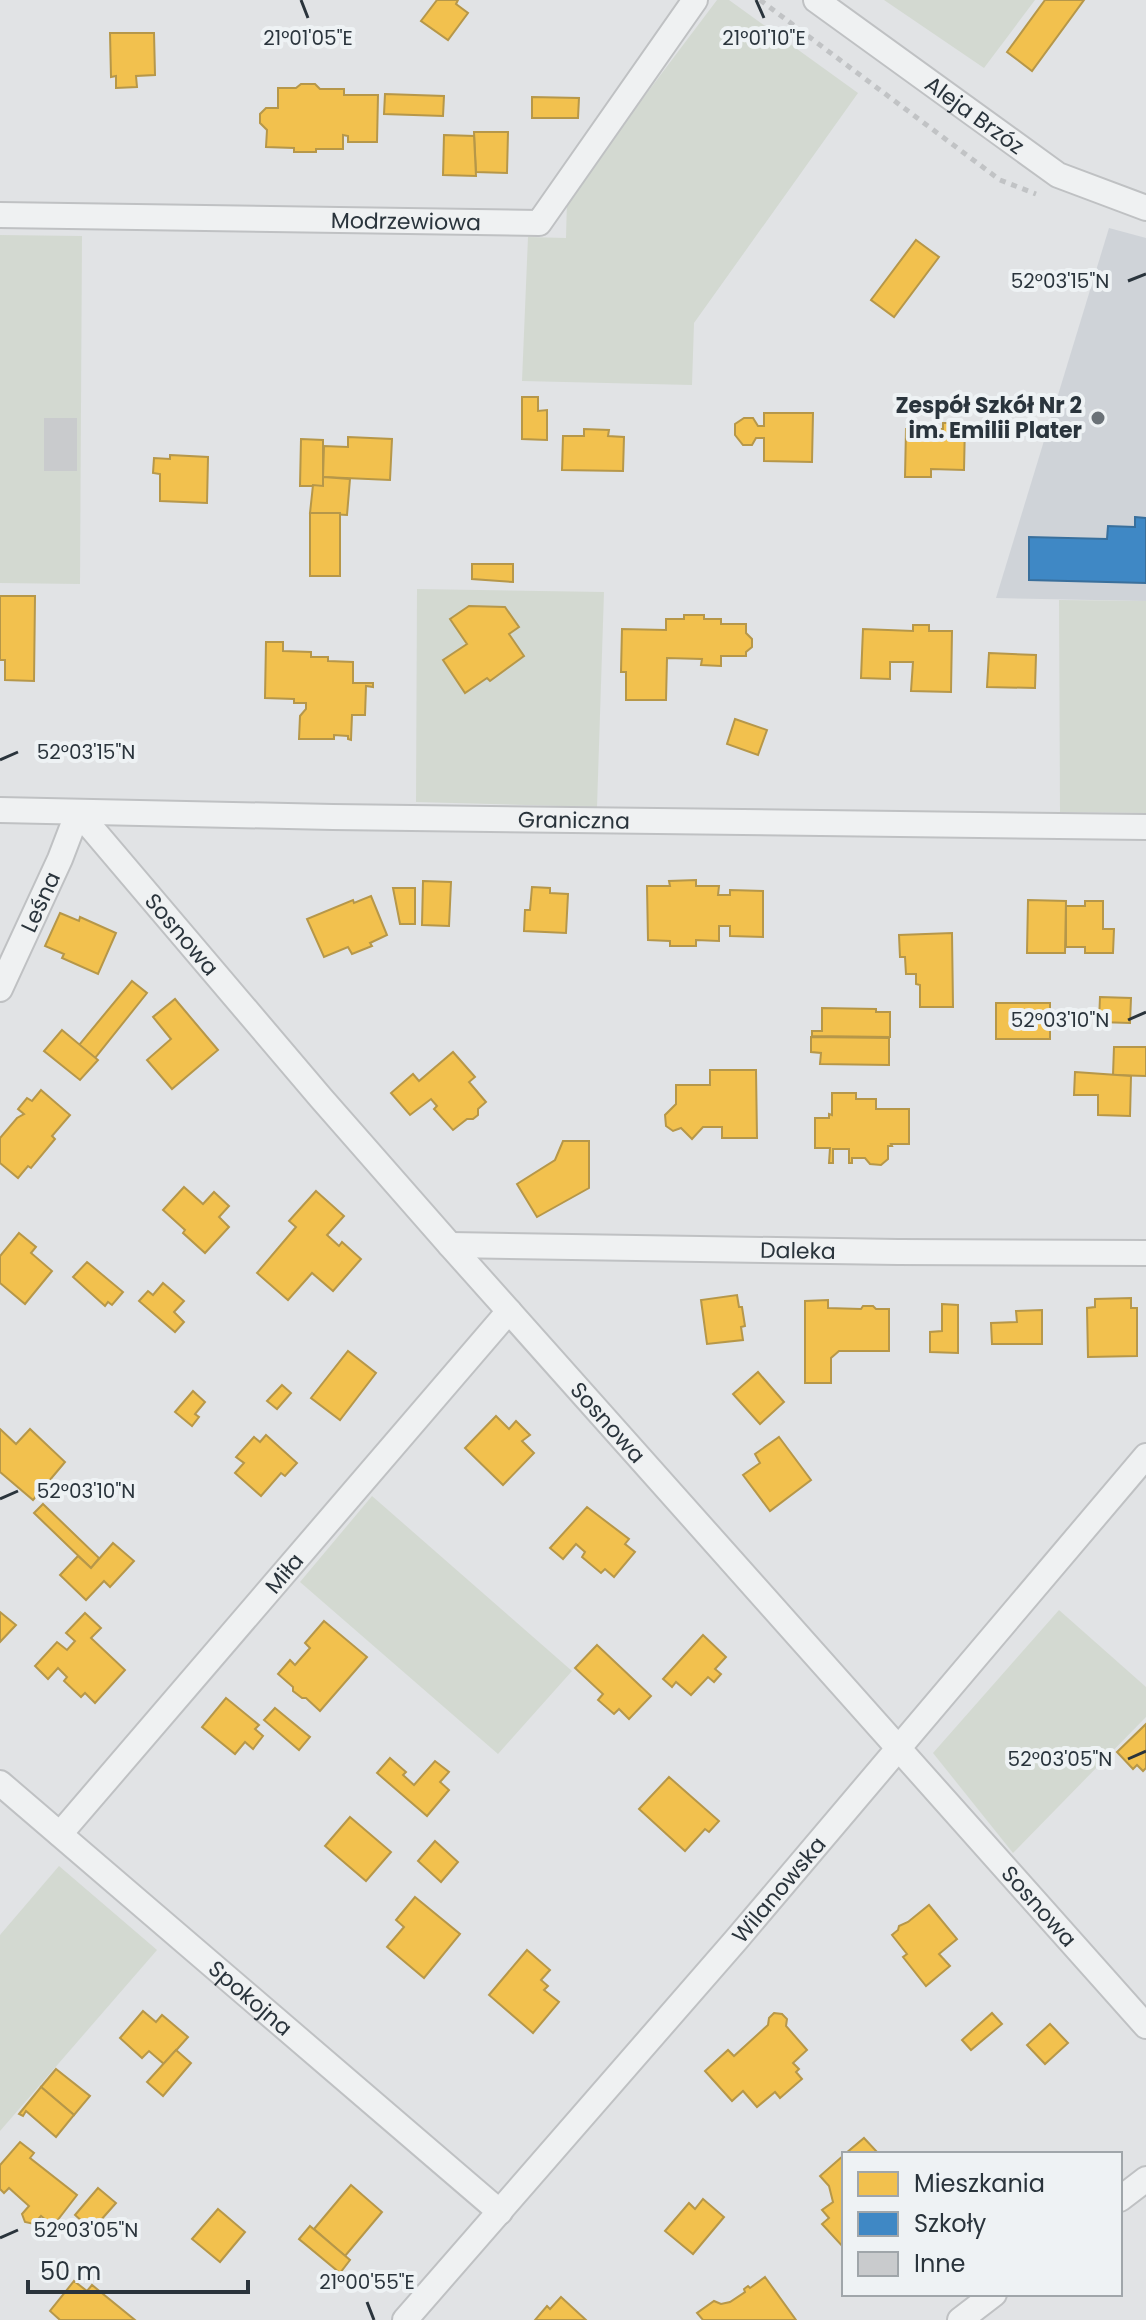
<svg xmlns="http://www.w3.org/2000/svg" width="1146" height="2320" viewBox="0 0 1146 2320" font-family="Poppins,sans-serif">
<rect width="100%" height="100%" fill="#e1e3e5"/>
<polygon fill="#cfd3d8" points="1109,228 1146,238 1146,601 996,598"/>
<g fill="#d3d9d1">
<polygon points="717,0 729,0 858,93 694,323 692,385 522,381 528,237 566,238 567,199"/>
<polygon points="884,0 1035,0 984,68"/>
<polygon points="0,235 82,236 80,584 0,583"/>
<polygon points="417,589 604,592 597,807 416,802"/>
<polygon points="1059,600 1146,601 1146,813 1060,812"/>
<polygon points="372,1496 572,1671 498,1754 300,1582"/>
<polygon points="1059,1610 1146,1687 1146,1717 1013,1853 933,1753"/>
<polygon points="59,1866 157,1950 0,2131 0,1935"/>
</g>
<g fill="#f2c14e" stroke="#b69749" stroke-width="2">
<polygon points="437,0 458,0 456,4 468,13 448,40 421,21"/>
<polygon points="1045,0 1084,0 1032,71 1007,52"/>
<polygon points="110,33 154,33 155,75 136,76 137,87 116,88 116,76 111,77"/>
<polygon points="301,84 315,84 320,89 344,89 344,95 378,95 377,142 348,142 348,136 343,135 343,149 316,149 316,152 294,152 294,148 266,147 267,130 260,123 260,114 266,108 278,108 278,88 296,88"/>
<polygon points="385,94 444,96 443,116 384,114"/>
<polygon points="532,97 579,98 578,118 532,118"/>
<polygon points="474,132 508,132 507,173 476,172"/>
<polygon points="444,135 474,136 476,176 443,175"/>
<polygon points="916,240 939,257 894,317 871,300"/>
<polygon points="522,397 538,397 538,411 547,410 547,440 522,439"/>
<polygon points="764,413 813,413 812,462 764,461 764,438 756,438 752,445 743,445 735,435 735,424 744,418 753,418 758,426 764,426"/>
<polygon points="943,423 965,423 964,470 931,469 931,477 905,477 906,429 943,429"/>
<polygon points="584,429 609,430 608,436 624,437 623,471 562,470 563,436 584,436"/>
<polygon points="348,437 392,439 390,480 323,477 324,446 348,447"/>
<polygon points="301,439 323,440 323,486 300,486"/>
<polygon points="170,455 208,457 207,503 160,501 160,474 153,473 154,458 170,459"/>
<polygon points="323,477 350,479 347,515 310,513 313,485 323,486"/>
<rect x="310" y="513" width="30" height="63"/>
<polygon points="472,564 513,564 513,582 472,579"/>
<polygon points="0,596 35,596 34,681 5,680 5,660 0,660"/>
<polygon points="469,606 505,607 519,627 509,634 524,656 490,681 487,678 465,693 443,660 467,644 450,619"/>
<polygon points="684,615 704,615 704,619 721,619 721,624 746,624 746,633 752,639 752,647 746,652 746,656 721,656 721,666 701,665 702,659 667,658 666,700 626,700 626,672 621,672 622,629 666,630 666,619 684,619"/>
<polygon points="913,625 929,625 929,631 952,631 951,692 911,691 913,662 890,662 890,679 861,678 863,629 913,631"/>
<polygon points="266,642 283,642 283,651 311,652 311,657 328,657 328,661 353,662 353,683 373,683 373,687 366,686 365,715 352,715 351,740 348,739 348,736 334,735 334,739 299,739 300,716 306,709 306,703 294,703 294,699 265,698"/>
<polygon points="989,653 1036,655 1035,688 987,687"/>
<polygon points="735,719 767,730 758,755 727,744"/>
<polygon points="696,880 696,886 719,886 718,895 730,895 730,890 763,891 763,937 730,936 730,926 719,926 719,941 696,940 696,946 670,946 670,941 648,940 647,886 670,886 669,881"/>
<polygon points="423,881 451,882 449,926 422,925"/>
<polygon points="532,887 550,888 550,893 568,894 566,933 524,931 525,910 530,910"/>
<polygon points="393,888 415,888 415,924 400,924"/>
<polygon points="371,896 387,935 370,943 372,946 352,954 348,947 324,957 307,919 353,900 354,903"/>
<polygon points="1028,900 1066,901 1065,953 1027,953"/>
<polygon points="1085,901 1103,901 1103,929 1114,929 1113,953 1085,953 1085,947 1066,947 1066,906 1085,906"/>
<polygon points="60,913 79,921 80,917 116,933 98,974 62,958 64,954 45,946"/>
<polygon points="952,933 953,1007 920,1007 920,985 916,984 916,974 906,974 905,957 900,957 899,935"/>
<polygon points="132,981 147,993 95,1058 79,1045"/>
<polygon points="1100,997 1131,998 1130,1023 1099,1022"/>
<polygon points="175,999 218,1050 172,1089 147,1060 171,1039 153,1017"/>
<rect x="996" y="1003" width="54" height="36"/>
<polygon points="822,1008 876,1009 876,1012 890,1012 890,1037 812,1036 812,1031 822,1031"/>
<polygon points="62,1030 98,1060 80,1080 44,1051"/>
<polygon points="811,1037 889,1038 889,1065 820,1064 821,1053 811,1052"/>
<polygon points="1114,1047 1146,1047 1146,1076 1113,1075"/>
<polygon points="453,1052 475,1077 469,1082 486,1102 478,1109 478,1115 473,1119 467,1119 453,1130 434,1109 437,1106 431,1099 410,1115 391,1093 413,1074 419,1081"/>
<polygon points="710,1070 756,1070 757,1138 722,1138 722,1127 703,1127 692,1139 681,1128 673,1131 666,1126 665,1115 676,1104 676,1085 710,1085"/>
<polygon points="1075,1072 1131,1076 1130,1116 1098,1115 1098,1095 1074,1095"/>
<polygon points="41,1090 70,1115 52,1136 55,1139 31,1168 28,1166 18,1178 0,1163 0,1138 17,1118 24,1114 18,1109 27,1098 32,1101"/>
<polygon points="832,1093 856,1093 856,1099 876,1099 876,1109 909,1109 909,1144 891,1144 892,1146 888,1146 888,1159 881,1165 870,1164 865,1158 852,1158 852,1163 849,1163 849,1149 833,1149 833,1163 829,1163 830,1148 815,1148 815,1118 829,1118 829,1114 832,1115"/>
<polygon points="563,1141 589,1141 589,1188 537,1217 517,1184 555,1160"/>
<polygon points="184,1187 203,1204 214,1192 229,1206 219,1217 229,1227 205,1253 183,1233 185,1230 163,1210"/>
<polygon points="316,1191 344,1216 327,1235 339,1246 342,1242 361,1259 333,1291 312,1273 288,1300 257,1273 296,1227 289,1221"/>
<polygon points="19,1233 36,1247 31,1253 52,1271 25,1304 0,1283 0,1256"/>
<polygon points="87,1262 123,1292 112,1305 108,1302 105,1306 73,1277"/>
<polygon points="163,1283 184,1301 174,1312 184,1322 175,1332 139,1301 148,1291 153,1295"/>
<polygon points="737,1295 739,1307 742,1307 745,1326 741,1327 743,1340 707,1344 701,1300"/>
<polygon points="1131,1298 1131,1308 1137,1308 1137,1356 1088,1357 1087,1308 1095,1307 1095,1299"/>
<polygon points="828,1300 828,1308 861,1309 863,1306 873,1306 876,1309 889,1309 889,1351 839,1351 831,1358 831,1383 805,1383 805,1301"/>
<polygon points="942,1304 958,1305 958,1353 930,1352 930,1332 942,1331"/>
<polygon points="1042,1310 1042,1344 992,1344 991,1323 1017,1322 1016,1311"/>
<polygon points="348,1351 376,1373 340,1420 311,1398"/>
<polygon points="758,1372 784,1402 760,1424 733,1394"/>
<polygon points="282,1385 291,1393 277,1409 267,1401"/>
<polygon points="193,1391 205,1402 195,1414 199,1417 192,1426 175,1412"/>
<polygon points="496,1416 509,1429 516,1421 530,1435 522,1441 534,1453 503,1485 465,1448"/>
<polygon points="0,1429 16,1444 30,1429 65,1462 33,1500 0,1472"/>
<polygon points="266,1435 297,1463 285,1476 281,1473 261,1496 235,1473 244,1463 236,1457 254,1437 260,1442"/>
<polygon points="779,1437 811,1480 770,1511 743,1475 760,1463 755,1454"/>
<polygon points="43,1504 99,1558 91,1568 34,1513"/>
<polygon points="587,1507 629,1539 625,1544 635,1552 614,1577 605,1569 601,1573 582,1557 585,1552 576,1544 563,1559 550,1548"/>
<polygon points="113,1543 134,1561 110,1587 104,1581 86,1600 60,1575 78,1556 91,1568"/>
<polygon points="0,1612 16,1625 0,1642"/>
<polygon points="85,1613 101,1628 91,1638 125,1670 95,1703 85,1693 81,1697 64,1681 67,1677 58,1668 48,1679 35,1666 57,1642 67,1650 75,1641 66,1633"/>
<polygon points="324,1621 367,1657 320,1711 306,1698 302,1698 293,1691 293,1687 278,1674 290,1660 295,1665 310,1648 305,1643"/>
<polygon points="703,1635 726,1657 715,1669 721,1674 714,1682 708,1677 691,1695 676,1682 672,1687 663,1679"/>
<polygon points="597,1645 651,1696 629,1719 619,1709 614,1714 598,1700 603,1694 575,1668"/>
<polygon points="226,1698 259,1725 255,1729 263,1736 253,1749 245,1742 235,1754 202,1727"/>
<polygon points="275,1708 310,1737 299,1750 264,1720"/>
<polygon points="1146,1724 1146,1768 1143,1771 1137,1765 1133,1769 1117,1752"/>
<polygon points="390,1758 406,1772 403,1775 414,1785 435,1761 449,1772 440,1782 449,1790 427,1816 377,1773"/>
<polygon points="669,1777 719,1821 709,1832 705,1829 685,1851 639,1809"/>
<polygon points="350,1817 391,1852 366,1881 325,1846"/>
<polygon points="435,1841 458,1862 441,1882 418,1861"/>
<polygon points="415,1897 460,1934 424,1978 387,1947 404,1927 396,1920"/>
<polygon points="929,1905 957,1939 939,1954 950,1966 926,1986 903,1957 907,1954 892,1935 898,1930 899,1926 908,1922"/>
<polygon points="527,1950 550,1970 541,1980 548,1986 544,1990 559,2002 533,2033 489,1995"/>
<polygon points="143,2011 156,2022 162,2015 188,2037 164,2064 149,2051 142,2058 120,2038"/>
<polygon points="774,2013 782,2014 787,2019 786,2026 807,2050 793,2063 799,2069 796,2072 802,2079 780,2098 775,2092 757,2107 743,2091 732,2101 705,2071 728,2050 734,2056 768,2025 769,2018"/>
<polygon points="992,2013 1002,2024 971,2050 962,2040"/>
<polygon points="1050,2024 1068,2043 1045,2064 1027,2045"/>
<polygon points="176,2050 191,2063 163,2096 147,2082"/>
<polygon points="56,2069 90,2096 74,2115 41,2087"/>
<polygon points="41,2087 74,2115 56,2137 26,2111 23,2116 19,2114"/>
<polygon points="864,2138 878,2153 845,2154"/>
<polygon points="20,2142 34,2153 30,2158 77,2195 53,2226 41,2216 34,2224 25,2222 22,2214 29,2206 9,2188 4,2193 0,2189 0,2165"/>
<polygon points="844,2155 844,2248 822,2224 829,2218 822,2210 833,2202 829,2186 820,2176"/>
<polygon points="351,2185 382,2212 345,2256 314,2229"/>
<polygon points="98,2188 116,2203 92,2230 75,2215"/>
<polygon points="703,2199 724,2217 693,2254 665,2231 689,2203 695,2209"/>
<polygon points="218,2209 245,2232 220,2262 192,2239"/>
<polygon points="310,2226 350,2260 340,2273 299,2239"/>
<polygon points="765,2277 796,2320 703,2320 697,2313 714,2301 721,2304 730,2302 745,2292 744,2289 748,2286 750,2288"/>
<polygon points="74,2281 87,2291 92,2285 135,2320 60,2320 50,2311"/>
<polygon points="561,2297 586,2320 535,2320 547,2306 550,2309"/>
</g>
<polygon fill="#3f88c5" stroke="#396f9c" stroke-width="2" points="1135,517 1146,518 1146,583 1029,580 1029,537 1107,539 1108,526 1135,527"/>
<rect fill="#c9cbcd" x="44" y="418" width="33" height="53"/>
<g fill="none" stroke-linecap="round" stroke-linejoin="round">
<defs>
<g id="minor">
<path id="s1" d="M 816,0 L 1058,175 L 1146,208"/>
<path id="s2" d="M 0,215 L 539,223 L 695,0"/>
<path id="s3" d="M 0,810 L 333,817 L 1146,827"/>
<path id="s4" d="M 0,989 L 60,859 L 78,812 L 321,1098 L 450,1245 L 1146,2026"/>
<path id="s5" d="M 450,1245 L 898,1252 L 1146,1253"/>
<path id="s6" d="M 0,1783 L 500,2212"/>
<path id="s7" d="M 60,1834 L 509,1311"/>
<polyline points="1120,2199 1146,2179"/>
<path id="s8" d="M 405,2320 L 736,1940 L 1146,1456"/>
<polyline points="960,2320 994,2294"/>
</g>
</defs>
<use href="#minor" stroke="#bfc1c3" stroke-width="28"/>
<polyline stroke="#c1c3c5" stroke-width="5" stroke-dasharray="6 6" stroke-linecap="butt" points="760,0 1000,180 1036,194"/>
<use href="#minor" stroke="#eff1f2" stroke-width="24"/>
</g>
<path fill="none" stroke="#2a343c" stroke-width="3" d="M 301,0 L 308,18M 756,0 L 764,18M 1128,281 L 1146,274M 0,760 L 18,752M 1128,1020 L 1146,1012M 0,1499 L 18,1491M 1128,1759 L 1146,1751M 0,2238 L 18,2230M 367,2302 L 374,2320"/>
<circle fill="#6a7177" stroke="#eef2f4" stroke-width="3" cx="1098" cy="418" r="8"/>
<g text-anchor="middle" dominant-baseline="central" stroke-width="8" stroke-linejoin="round" paint-order="stroke">
<g font-size="22" fill="#2a343c" stroke="#eef2f4">
<text stroke="none"><textPath href="#s1" startOffset="196">Aleja Brzóz</textPath></text>
<text stroke="none"><textPath href="#s2" startOffset="406">Modrzewiowa</textPath></text>
<text stroke="none"><textPath href="#s3" startOffset="574">Graniczna</textPath></text>
<text stroke="none"><textPath href="#s4" startOffset="96">Leśna</textPath></text>
<text stroke="none"><textPath href="#s4" startOffset="354">Sosnowa</textPath></text>
<text stroke="none"><textPath href="#s5" startOffset="348">Daleka</textPath></text>
<text stroke="none"><textPath href="#s4" startOffset="1002">Sosnowa</textPath></text>
<text stroke="none"><textPath href="#s7" startOffset="344">Miła</textPath></text>
<text stroke="none"><textPath href="#s8" startOffset="570">Wilanowska</textPath></text>
<text stroke="none"><textPath href="#s4" startOffset="1650">Sosnowa</textPath></text>
<text stroke="none"><textPath href="#s6" startOffset="330">Spokojna</textPath></text>
</g>
<g font-size="22" font-weight="bold" fill="#2a343c" stroke="#eef2f4" text-anchor="end">
<text x="1082" y="405">Zespół Szkół Nr 2<tspan x="1082" dy="25">im. Emilii Plater</tspan></text>
</g>
</g>
<g font-size="20" text-anchor="middle" fill="#2a343c" stroke="#eef2f4" stroke-width="8" stroke-linejoin="round" paint-order="stroke">
<text x="308" y="45">21°01'05"E</text>
<text x="764" y="45">21°01'10"E</text>
<text x="1060" y="288">52°03'15"N</text>
<text x="86" y="759">52°03'15"N</text>
<text x="1060" y="1027">52°03'10"N</text>
<text x="86" y="1498">52°03'10"N</text>
<text x="1060" y="1766">52°03'05"N</text>
<text x="86" y="2237">52°03'05"N</text>
<text x="367" y="2289">21°00'55"E</text>
</g>
<rect x="842" y="2152" width="280" height="144" fill="#eef2f4" stroke="#a0a6aa" stroke-width="2"/>
<rect x="858" y="2172" width="40" height="24" fill="#f2c14e" stroke="#a0a6aa" stroke-width="2"/>
<text x="914" y="2192" font-size="24" fill="#2a343c">Mieszkania</text>
<rect x="858" y="2212" width="40" height="24" fill="#3f88c5" stroke="#a0a6aa" stroke-width="2"/>
<text x="914" y="2232" font-size="24" fill="#2a343c">Szkoły</text>
<rect x="858" y="2252" width="40" height="24" fill="#c9cbcd" stroke="#a0a6aa" stroke-width="2"/>
<text x="914" y="2272" font-size="24" fill="#2a343c">Inne</text>
<path d="M28 2280v12h220v-12" fill="none" stroke="#2a343c" stroke-width="4"/>
<text x="40" y="2280" font-size="24" fill="#2a343c" stroke="#eef2f4" stroke-width="6" paint-order="stroke">50 m</text>
</svg>
